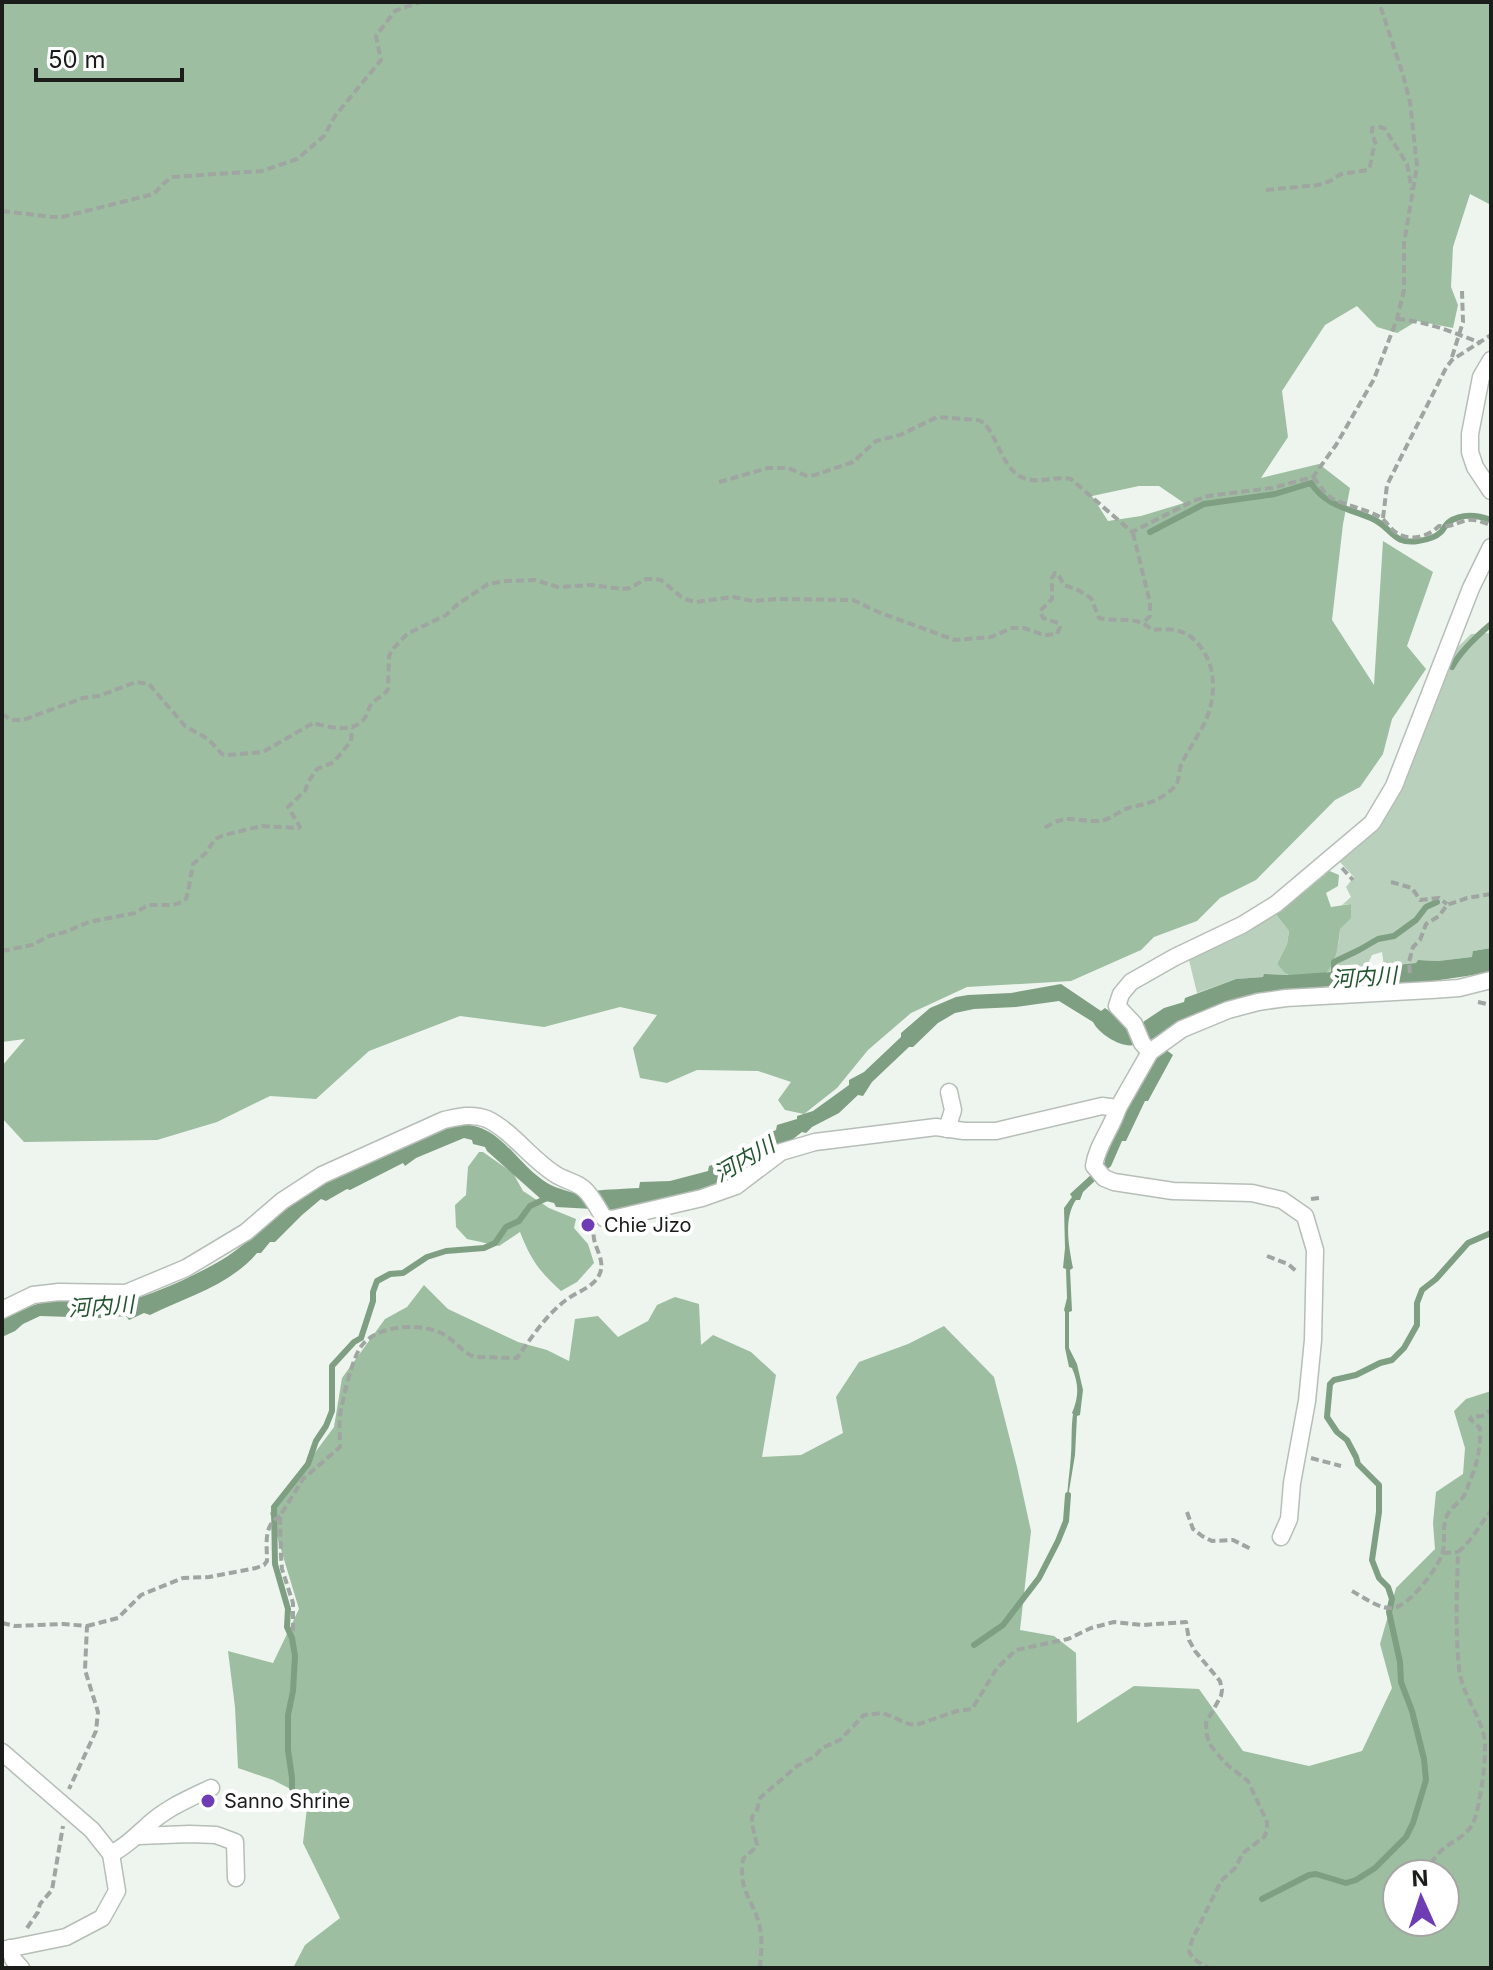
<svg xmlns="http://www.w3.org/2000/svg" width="1493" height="1970" viewBox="0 0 1493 1970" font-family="Inter,'Noto Sans JP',sans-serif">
<rect width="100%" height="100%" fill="#edf5ee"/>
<g fill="#b9d1bc">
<polygon points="1491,633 1491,948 1473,951 1473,957 1438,961 1418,960 1416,963 1384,966 1382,952 1372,955 1366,968 1333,968 1332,972 1326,972 1332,963 1339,942 1340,929 1351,904 1342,905 1351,897 1346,887 1354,877 1338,860 1368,835 1450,655 1471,634"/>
<polygon points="1274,912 1289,931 1287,944 1277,964 1288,975 1265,974 1263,977 1236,979 1197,993 1188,956"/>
</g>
<g fill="#9dbea1" fill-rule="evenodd">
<path d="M 2,2 L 1491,2 L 1491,205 L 1470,194 L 1453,247 L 1451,287 L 1458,305 L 1453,328 L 1417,321 L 1397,333 L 1377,327 L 1357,306 L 1325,325 L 1282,391 L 1288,437 L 1261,478 L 1319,464 L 1350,488 L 1343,524 L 1332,620 L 1374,685 L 1383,541 L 1433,572 L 1407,646 L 1426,669 L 1392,719 L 1383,754 L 1360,787 L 1335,800 L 1256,880 L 1220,898 L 1197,921 L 1154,937 L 1141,950 L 1071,981 L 967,987 L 911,1013 L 868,1050 L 837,1088 L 804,1114 L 785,1110 L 778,1100 L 791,1082 L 758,1071 L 697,1070 L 667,1083 L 640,1078 L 633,1048 L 657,1015 L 620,1007 L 544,1027 L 460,1016 L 369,1051 L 316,1099 L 270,1096 L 217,1122 L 157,1140 L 24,1142 L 2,1118 L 2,1066 L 25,1039 L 2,1042 ZM 1139,486 L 1159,486 L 1184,503 L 1141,516 L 1108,521 L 1092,496 Z"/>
<path d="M 1325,869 L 1339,875 L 1338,886 L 1326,893 L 1331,907 L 1351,904 L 1351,918 L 1340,929 C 1339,943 1336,964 1325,974 C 1320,979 1308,981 1301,984 L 1284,972 L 1277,964 L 1287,944 L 1289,931 L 1274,912 Z"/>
<path d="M 479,1152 L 483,1152 L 513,1173 L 523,1191 L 549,1208 L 576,1219 L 574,1228 L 588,1244 L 594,1263 L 577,1282 L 561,1291 C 539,1271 531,1260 520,1232 L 499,1246 L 467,1239 L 456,1227 L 455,1205 L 466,1195 L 468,1167 Z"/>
<path d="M 424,1285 L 448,1309 L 518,1342 L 547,1350 L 569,1361 L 575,1319 L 598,1316 L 618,1337 L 648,1321 L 657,1305 L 675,1297 L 699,1304 L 701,1345 L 713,1335 L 751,1352 L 776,1375 L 762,1457 L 801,1455 L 843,1433 L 836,1397 L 859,1362 L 908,1344 L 944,1326 L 994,1377 L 1017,1467 L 1031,1531 L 1020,1630 L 1054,1636 L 1076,1653 L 1077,1723 L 1134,1686 L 1199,1689 L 1243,1751 L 1309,1766 L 1362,1751 L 1392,1688 L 1380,1644 L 1396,1588 L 1435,1549 L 1433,1523 L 1436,1492 L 1463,1474 L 1465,1448 L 1454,1411 L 1466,1399 L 1491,1391 L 1491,1968 L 293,1968 L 305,1945 L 340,1918 L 303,1843 L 308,1798 L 273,1780 L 238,1768 L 235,1707 L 228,1651 L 273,1663 L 299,1609 L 270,1513 L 334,1427 L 342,1378 L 385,1319 L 407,1307 ZM 1397,1874 L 1445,1874 L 1445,1922 L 1397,1922 Z"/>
</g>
<g fill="#7f9f83">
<path d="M 1491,948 L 1491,972 L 1487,973 L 1413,984 L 1339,988 L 1333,986 C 1313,988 1292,988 1272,992 C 1246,996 1219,1005 1195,1014 C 1175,1022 1156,1042 1134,1045 C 1121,1048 1099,1034 1093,1022 L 1059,1001 L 1016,1007 L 974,1009 L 955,1013 L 938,1023 L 913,1047 L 909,1047 L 872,1082 L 863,1096 L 858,1095 L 839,1113 L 812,1127 L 806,1133 L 802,1132 L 788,1143 L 783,1142 L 750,1168 L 713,1188 L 637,1206 L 610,1210 L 556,1207 L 554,1203 L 542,1200 L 487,1151 L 485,1147 L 473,1144 L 472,1140 L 464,1138 L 416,1158 L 405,1166 L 403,1163 L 350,1190 L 347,1189 L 326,1201 L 321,1199 L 302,1215 L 275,1242 L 270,1242 L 261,1253 L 257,1253 C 229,1286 186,1297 150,1315 L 144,1313 L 129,1320 L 126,1316 L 100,1318 L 40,1316 L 23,1324 L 15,1331 L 2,1337 L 2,1320 C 19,1312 35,1302 53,1301 C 77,1299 104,1308 127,1301 C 158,1293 201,1273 228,1256 C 258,1235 284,1208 315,1188 L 453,1125 C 504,1118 517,1173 558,1188 C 564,1190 575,1194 582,1194 C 586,1194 590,1192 594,1191 C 609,1189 624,1189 639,1188 L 640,1182 L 670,1181 L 708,1171 L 709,1166 L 735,1157 L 763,1136 L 776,1130 L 777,1125 L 797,1119 L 797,1116 L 813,1111 L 849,1085 L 849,1080 L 864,1072 L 901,1037 L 901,1033 L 930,1008 L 956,997 L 968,995 L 1011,993 L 1061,984 L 1101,1011 L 1105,1008 L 1130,1026 L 1140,1024 L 1164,1008 L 1184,1002 L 1185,998 L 1236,979 L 1263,977 L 1264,974 L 1288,975 L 1331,972 L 1333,967 L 1366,968 L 1416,963 L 1418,960 L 1438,961 L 1472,957 L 1473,951 Z"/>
<path d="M 1165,1049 L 1173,1055 L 1148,1101 L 1145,1101 L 1126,1141 L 1122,1141 L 1111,1166 L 1083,1192 L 1080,1200 L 1076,1200 C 1063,1219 1069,1247 1073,1268 L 1070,1270 L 1072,1311 L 1069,1312 L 1069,1348 L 1077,1364 L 1083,1390 L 1080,1415 L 1077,1416 L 1075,1455 L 1067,1503 C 1067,1487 1070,1471 1071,1455 C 1072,1441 1071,1428 1073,1414 L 1072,1413 C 1079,1396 1079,1385 1072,1368 L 1069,1367 L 1065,1348 L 1065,1312 L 1064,1310 L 1067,1298 L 1066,1269 L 1063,1268 L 1065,1248 L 1064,1208 L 1072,1197 L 1070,1194 L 1105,1162 L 1105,1149 L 1156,1059 Z"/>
</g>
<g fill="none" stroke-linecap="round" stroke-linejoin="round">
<g stroke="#7f9f83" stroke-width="6">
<path d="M 1150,532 L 1204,504 L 1275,494 L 1311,483 C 1326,507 1352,509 1375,520 C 1392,529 1394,545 1418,541 C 1426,540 1435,538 1441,532 C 1443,530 1446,524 1449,522 C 1462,513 1477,515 1491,520"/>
<path d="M 1452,667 C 1460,652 1478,635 1491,624"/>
<polyline points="1334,973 1334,962 1359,950 1378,939 1394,936 1416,920 1426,907 1437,902"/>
<polyline points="974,1645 1003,1625 1039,1578 1058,1541 1066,1521 1068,1495"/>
<polyline points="292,1788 292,1778 288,1750 288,1715 293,1691 295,1656 292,1638 287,1627 288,1609 275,1564 274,1507 308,1464 316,1441 326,1426 332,1411 332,1366 354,1342 361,1338 373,1301 373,1292 377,1281 390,1274 403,1273 427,1257 446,1251 484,1248 495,1243 506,1227 519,1221 530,1206 549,1197"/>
<polyline points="1262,1899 1309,1875 1316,1874 1346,1883 1356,1880 1375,1868 1406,1837 1413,1823 1426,1780 1424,1759 1412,1711 1401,1682 1400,1662 1389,1612 1392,1599 1388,1587 1379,1578 1372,1560 1379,1512 1379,1485 1358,1464 1356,1457 1347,1440 1337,1432 1327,1417 1330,1384 1334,1380 1356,1375 1380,1363 1392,1360 1404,1348 1417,1325 1417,1303 1422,1290 1436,1279 1468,1243 1491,1233"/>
</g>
<defs>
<g id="minor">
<polyline points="1491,360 1481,377 1470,434 1470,452 1475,467 1491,491"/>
<polyline points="1150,1052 1142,1043 1134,1024 1117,1006 1121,994 1131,982 1175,957 1242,925 1276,904 1372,823 1394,786 1471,588 1491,547"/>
<path d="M 1118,1108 C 1112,1128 1097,1145 1094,1166 L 1104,1178 L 1114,1182 L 1173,1191 L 1252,1193 L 1282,1200 L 1305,1216 L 1315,1250 L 1313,1340 L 1307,1401 L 1292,1483 L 1289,1519 L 1281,1537"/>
<polyline points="947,1129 953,1110 949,1092"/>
<path d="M 2,1310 L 33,1295 L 59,1292 L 126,1293 L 186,1268 L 246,1232 L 282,1201 L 322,1175 L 444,1120 C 458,1117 472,1113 487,1119 C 512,1131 531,1159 555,1174 C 565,1181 579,1182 587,1192 C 594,1200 599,1210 604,1218 L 612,1219 L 702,1198 L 736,1186 L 781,1152 L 815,1142 L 936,1127 L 964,1131 L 996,1131 L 1102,1106 L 1118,1108 L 1150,1052 L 1182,1029 L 1228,1010 L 1258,1002 L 1286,998 L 1431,990 L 1459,988 L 1491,980"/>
<polyline points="2,1752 92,1830 111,1854 117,1891 102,1918 66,1937 2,1950"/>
<polyline points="138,1836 190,1834 216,1835 235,1842 236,1878"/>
<path d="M 111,1854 C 128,1845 132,1839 146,1827 C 164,1809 188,1799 211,1788"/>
<polyline points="10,1948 13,1959 21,1968"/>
</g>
</defs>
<use href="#minor" stroke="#b6beb7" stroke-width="19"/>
<g stroke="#9fa5a0" stroke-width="4" stroke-dasharray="8 4" stroke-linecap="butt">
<path d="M 1266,190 L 1318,185 L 1330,181 L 1341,174 L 1368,170 C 1373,162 1370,153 1376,145 L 1372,133 L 1372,128 L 1381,127 L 1385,129 L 1407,164 L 1412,190"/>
<polyline points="2,211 52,217 62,217 154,194 163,184 172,177 262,171 297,159 324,136 335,116 381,60 376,36 395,11 420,2"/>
<path d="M 1397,319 C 1427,321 1454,333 1481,343"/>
<polyline points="1452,357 1463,322 1462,291"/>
<path d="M 1313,477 L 1326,494 L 1333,499 C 1348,506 1366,509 1380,517 C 1386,521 1389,527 1394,531 C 1408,542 1427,538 1439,526 C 1455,527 1456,522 1469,520 C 1476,519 1484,523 1491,525"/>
<path d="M 719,482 L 768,468 L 788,468 L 807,476 L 815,475 L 853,462 L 876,441 L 900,435 L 937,417 L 978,420 L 984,423 C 999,439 1003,472 1026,479 C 1041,483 1056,476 1071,479 L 1132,532 L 1193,501 L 1208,496 L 1272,488 L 1313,477 L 1336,445 L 1374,379 L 1397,319 L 1404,290 L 1404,243 L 1417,166 L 1410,102 L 1403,75 L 1379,2"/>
<polyline points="1383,518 1387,485 1446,368 1452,360 1491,335"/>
<polyline points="1133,533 1150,603 1150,616 1144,622"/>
<path d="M 2,714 L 11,720 L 23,720 L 83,698 L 99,696 L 136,682 L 149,684 L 185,726 L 208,739 L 222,754 L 228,755 L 263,752 L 313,723 C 329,727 352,734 364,719 C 368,714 368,707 373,702 C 379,697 384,696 388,689 L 389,657 L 391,651 L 407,634 L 446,615 L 458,604 L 488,584 L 506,581 L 535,580 L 558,587 L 592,585 L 622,589 L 630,588 L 646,579 L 654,579 L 661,580 L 684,599 L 696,602 L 733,597 L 753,601 L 776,599 L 853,600 L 878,612 L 955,640 L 991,637 L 1012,628 L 1024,628 L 1044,635 L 1057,634 L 1060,627 L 1058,623 L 1043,618 L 1040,611 L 1052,599 L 1052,578 L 1055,573 L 1058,574 L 1064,585 L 1078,590 L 1091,598 L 1099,618 C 1118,623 1136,614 1152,630 C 1176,627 1191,631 1204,652 C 1219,676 1214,710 1199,733 C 1193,744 1186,754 1181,765 C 1179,771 1179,778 1177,783 C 1174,789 1164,796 1158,799 C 1148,805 1134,805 1123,810 C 1114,815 1107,822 1095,821 C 1071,821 1067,813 1043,829"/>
<polyline points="1342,868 1353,880"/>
<polyline points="1391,882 1412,888 1420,900 1439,898 1447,904"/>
<polyline points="2,951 32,945 49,936 65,932 89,922 135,913 148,905 173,905 182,902 186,899 188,892 193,864 206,853 215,839 224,835 262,826 298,828 300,827 288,807 305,791 308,782 317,769 334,762 351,741 352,728"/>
<polyline points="1410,973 1409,962 1413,947 1420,940 1426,924 1439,916 1447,905 1467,898 1491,894"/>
<polyline points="1478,1002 1491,1005"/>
<polyline points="1311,1199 1319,1198"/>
<polyline points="1267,1256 1288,1264 1296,1271"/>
<polyline points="1311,1458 1341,1466"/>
<polyline points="1187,1512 1193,1529 1202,1536 1212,1541 1233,1540 1253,1550"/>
<polyline points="1443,1553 1458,1552"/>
<path d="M 1352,1591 C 1363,1597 1379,1609 1392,1608 C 1409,1607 1436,1570 1442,1555 C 1446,1544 1442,1530 1446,1518 C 1449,1508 1460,1503 1465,1494 C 1468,1489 1467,1488 1469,1483 C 1477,1465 1481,1448 1480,1428 L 1470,1419 L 1472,1417 L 1482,1416 L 1491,1410"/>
<polyline points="2,1623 15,1626 63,1624 87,1626 85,1670 98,1712 96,1731 69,1789"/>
<path d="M 87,1626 L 118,1618 L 141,1595 L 183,1578 L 209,1577 L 256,1568 L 264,1565 L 267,1561 C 267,1544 263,1525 280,1516"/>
<path d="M 293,1631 L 293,1603 L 282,1569 L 281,1557 L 280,1516 L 303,1479 L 340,1447 C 340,1436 339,1426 340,1415 C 343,1399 352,1356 363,1344 C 379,1326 412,1324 433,1330 C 454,1336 458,1350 474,1357 L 517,1358 C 531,1338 546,1315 566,1300 C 578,1291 595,1287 600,1273 C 606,1258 591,1245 594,1231"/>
<path d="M 1425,1874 C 1430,1865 1435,1856 1443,1849 C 1454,1840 1468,1836 1474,1821 C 1480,1806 1488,1752 1484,1736 C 1479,1713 1461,1692 1459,1668 C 1455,1629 1457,1590 1458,1552 C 1471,1542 1480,1524 1491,1511"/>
<polyline points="27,1928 38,1912 40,1904 52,1890 63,1826"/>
<path d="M 760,1968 C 761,1953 763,1938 759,1924 C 754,1903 742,1894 742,1871 C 742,1867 742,1861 744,1858 C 748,1853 754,1851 757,1845 L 752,1824 L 752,1817 L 757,1810 L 760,1798 L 797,1766 L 814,1757 L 822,1748 L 840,1740 L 864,1715 L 883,1713 L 909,1724 L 916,1725 L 957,1711 L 972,1709 L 997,1668 L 1016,1650 L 1068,1639 L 1091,1628 L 1114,1622 L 1143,1625 L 1186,1622 L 1189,1640 L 1195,1651 L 1220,1681 L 1222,1690 L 1221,1696 L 1206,1723 L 1207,1736 L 1211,1746 L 1225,1763 L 1248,1781 L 1267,1822 L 1267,1831 L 1264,1837 L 1243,1853 L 1235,1868 L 1221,1881 L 1192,1940 L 1189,1952 L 1194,1959 L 1208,1968"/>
</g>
<use href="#minor" stroke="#fff" stroke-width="16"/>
</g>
<g fill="#6e3db4" stroke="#fff" stroke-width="3">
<circle cx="588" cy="1225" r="8"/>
<circle cx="208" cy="1801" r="8"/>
</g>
<g text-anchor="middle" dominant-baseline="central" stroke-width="8" stroke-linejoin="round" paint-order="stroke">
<g font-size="20" fill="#1a1d1a" stroke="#fff" text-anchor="start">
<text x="604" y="1225">Chie Jizo</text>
<text x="224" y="1801">Sanno Shrine</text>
</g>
<g font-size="22" font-style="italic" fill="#24552e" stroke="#fff">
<text transform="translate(1364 977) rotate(-4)">河内川</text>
<text transform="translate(744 1159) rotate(-30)">河内川</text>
<text transform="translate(101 1306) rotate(-4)">河内川</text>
</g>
</g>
<rect width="1493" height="1970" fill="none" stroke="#1a1d1a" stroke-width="8"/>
<g transform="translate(1421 1898) rotate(357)"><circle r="38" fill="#ffffff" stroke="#a3a5a3" stroke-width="2"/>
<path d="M0-6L14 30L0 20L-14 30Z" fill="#6e3db4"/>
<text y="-12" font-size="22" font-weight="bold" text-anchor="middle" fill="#1a1d1a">N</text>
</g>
<path d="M36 68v12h146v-12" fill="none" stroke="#1a1d1a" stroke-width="4"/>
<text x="48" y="68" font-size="24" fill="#1a1d1a" stroke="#ffffff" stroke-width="6" paint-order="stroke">50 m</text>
</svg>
